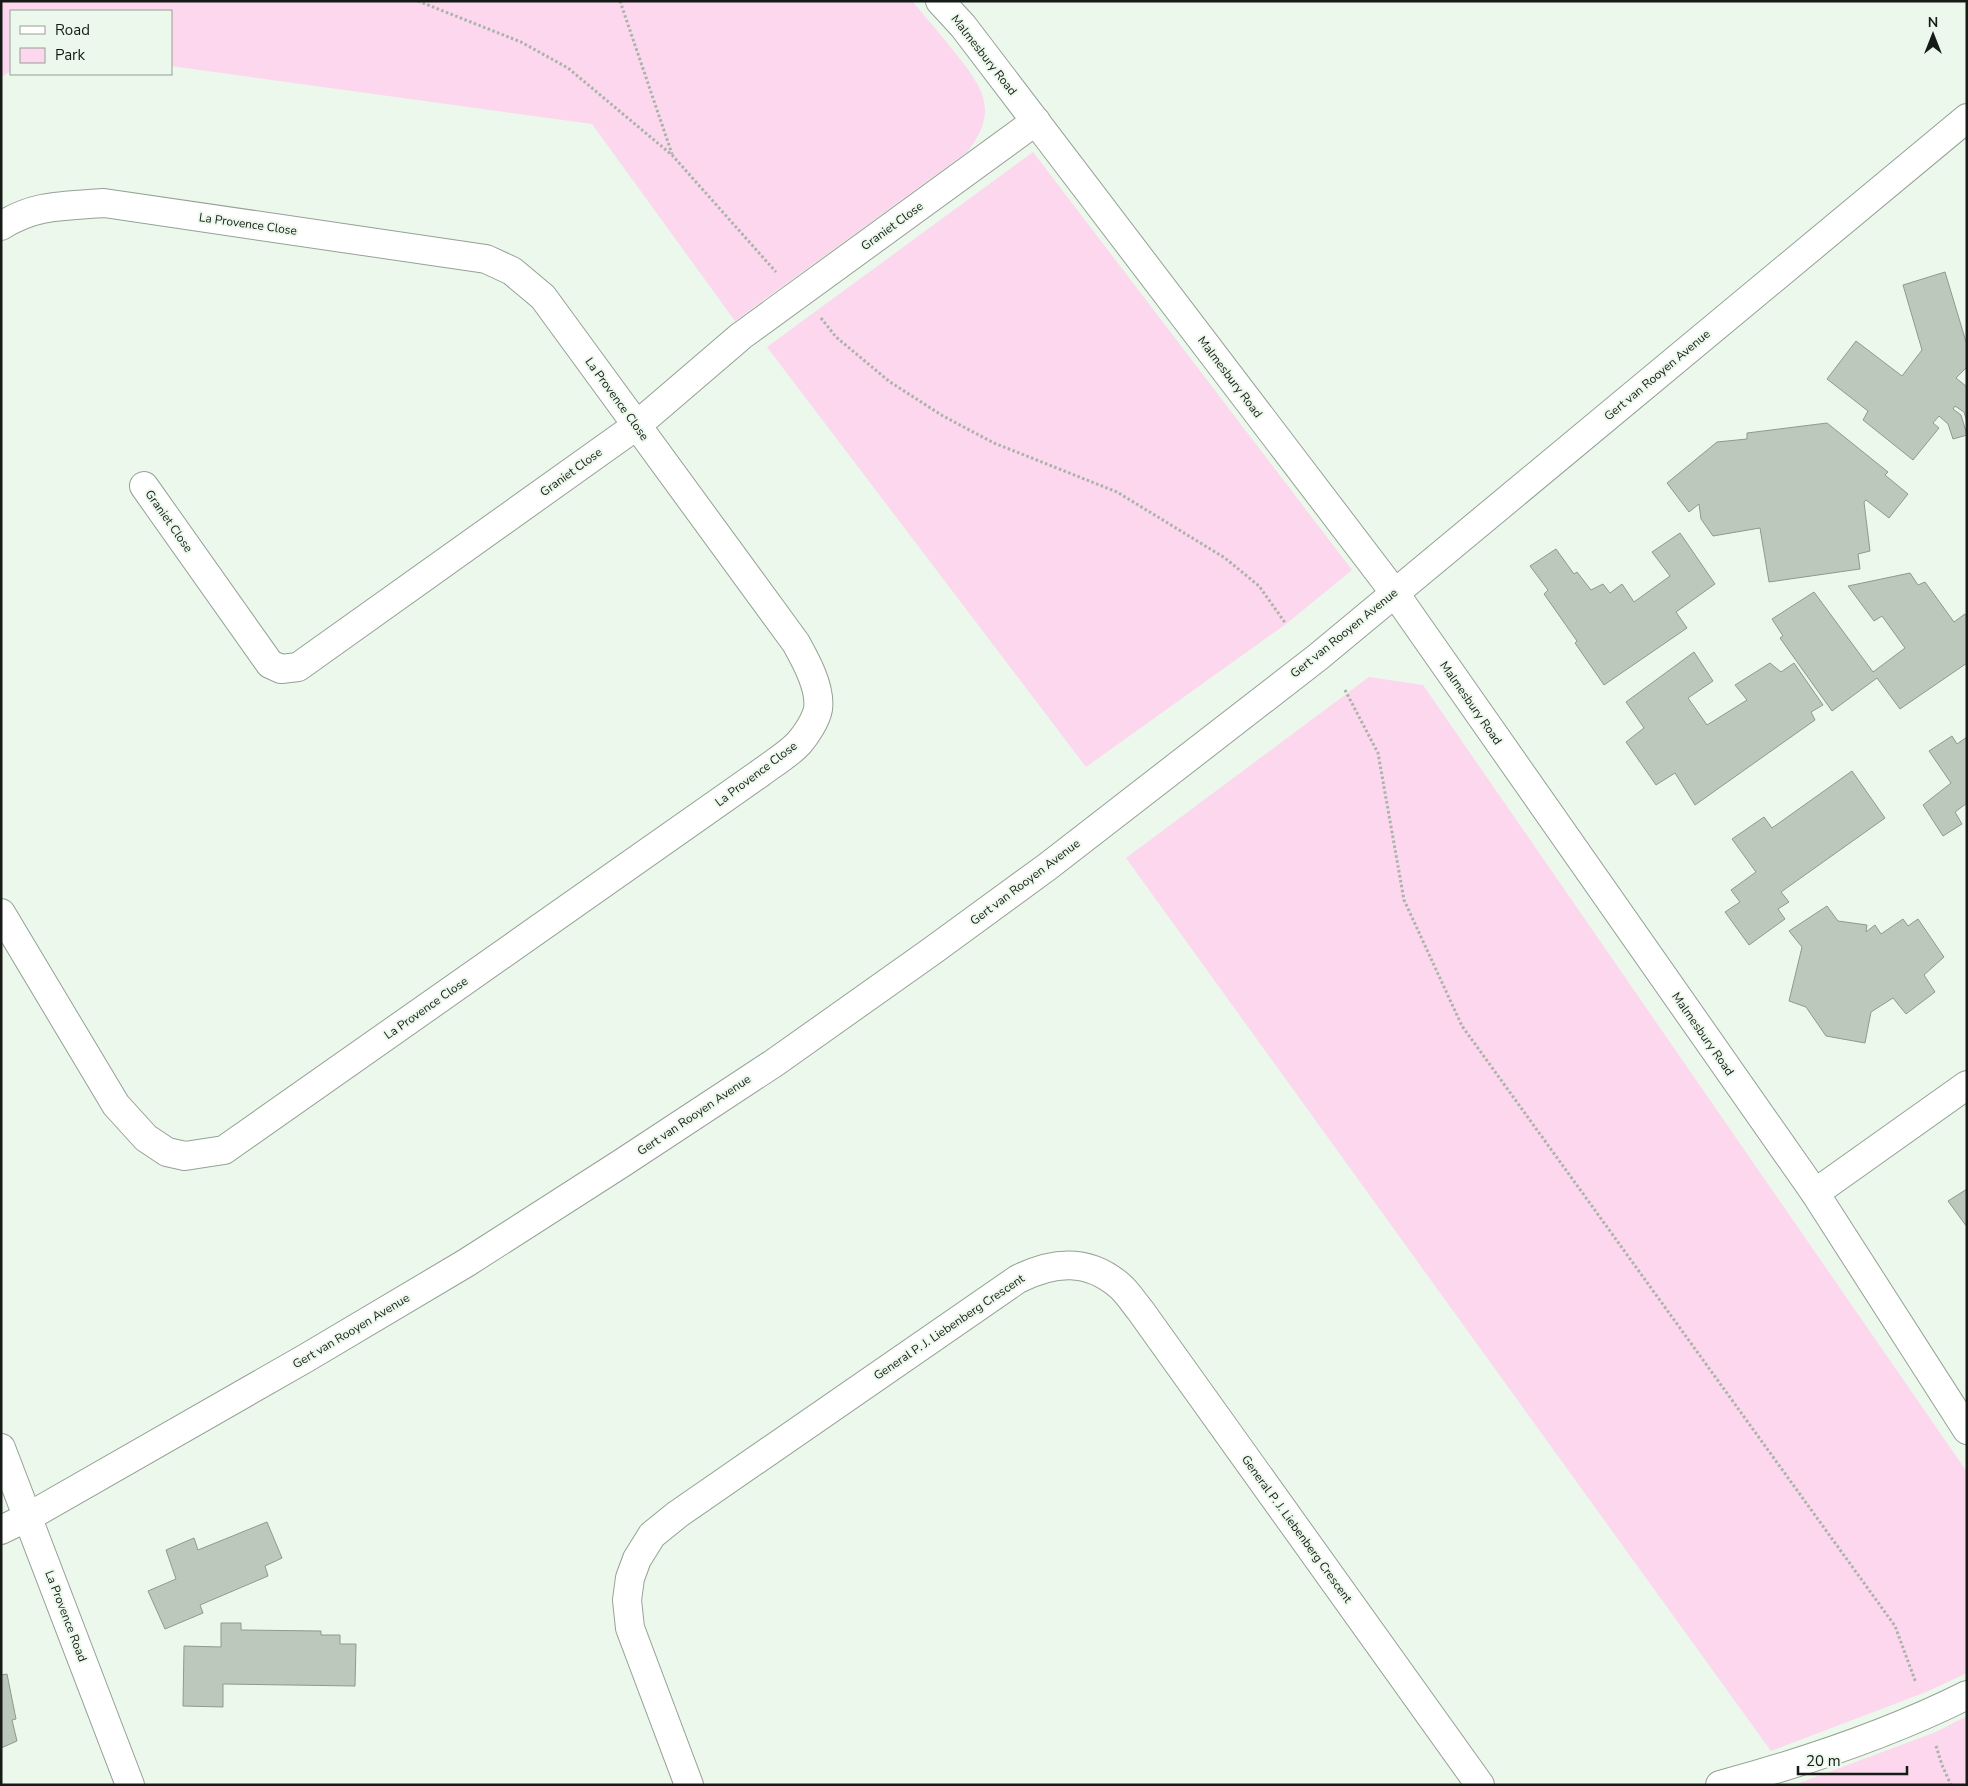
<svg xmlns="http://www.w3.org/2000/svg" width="1968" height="1786" viewBox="0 0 1968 1786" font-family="'Nunito Sans',sans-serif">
<rect width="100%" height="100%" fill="#ebf8eb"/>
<g fill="#fcd7ed">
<path d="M 1,1 L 912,1 C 927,19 942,36 956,54 C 984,89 999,112 967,152 L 735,321 L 592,124 L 171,66 L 171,11 L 11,11 L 11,71 L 1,77 Z"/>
<polygon points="1033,152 1352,570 1286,624 1086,767 767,347"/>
<polygon points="1369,677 1423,685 1967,1472 1967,1673 1926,1692 1771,1751 1126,858"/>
<polygon points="1967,1716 1967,1785 1794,1785 1936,1732"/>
</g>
<g fill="#bcc8bc" stroke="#8e9a8e">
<polygon points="1945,272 1967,345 1967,367 1956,378 1967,387 1967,422 1964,412 1955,406 1953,409 1961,415 1967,435 1953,439 1948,424 1939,416 1933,423 1939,428 1913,460 1863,420 1868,411 1827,379 1856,341 1902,376 1922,350 1903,285"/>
<polygon points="1827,423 1888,472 1885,475 1908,494 1889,518 1866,500 1864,502 1870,551 1858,554 1860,569 1769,582 1760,528 1713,536 1701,519 1699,504 1689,512 1667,483 1717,442 1747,439 1747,433"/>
<polygon points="1680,533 1715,584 1676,612 1687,628 1604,685 1575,643 1577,641 1544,594 1548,590 1530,566 1556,549 1574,574 1577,572 1591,590 1603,584 1610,593 1622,584 1634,602 1670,576 1652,552"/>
<polygon points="1910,573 1918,585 1925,582 1954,622 1965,614 1967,617 1967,663 1900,709 1877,678 1832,711 1780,638 1783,636 1772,619 1814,592 1873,672 1905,648 1882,616 1874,621 1848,586"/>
<polygon points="1694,652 1713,681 1688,698 1707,725 1747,700 1735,685 1770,663 1781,672 1794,663 1823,705 1811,712 1815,720 1695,805 1675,773 1656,785 1626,742 1644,728 1626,702"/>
<polygon points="1952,736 1957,744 1967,737 1967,803 1955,812 1962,824 1943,836 1923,805 1951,783 1929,751"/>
<polygon points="1852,771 1885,818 1781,892 1789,902 1778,909 1785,919 1749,945 1725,912 1740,902 1731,890 1756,872 1732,839 1764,817 1772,828"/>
<polygon points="1827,906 1838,921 1867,925 1866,932 1875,925 1881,934 1903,919 1908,926 1918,919 1944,957 1924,975 1935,992 1906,1014 1893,998 1871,1012 1865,1043 1826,1036 1806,1007 1789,1001 1802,947 1789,931"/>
<polygon points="1967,1189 1967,1227 1948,1201"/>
<polygon points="267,1522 282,1558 265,1566 268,1576 200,1605 203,1613 165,1629 148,1591 176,1579 166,1550 194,1538 198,1550"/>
<polygon points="221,1623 241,1623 241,1630 321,1631 321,1635 340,1635 340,1644 356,1644 355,1686 223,1684 223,1707 183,1706 184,1646 221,1647"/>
<polygon points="7,1674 16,1719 12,1720 17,1741 1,1748 1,1675"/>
</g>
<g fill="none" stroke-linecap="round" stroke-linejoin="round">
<defs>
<g id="street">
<path d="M 1,226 C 35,204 65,206 104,203 L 486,259 L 512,271 L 543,297 L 796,643 C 806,661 821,688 818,709 C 816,720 806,735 799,743 C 788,755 772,764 759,774 L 224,1150 L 185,1156 L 167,1152 L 146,1138 L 116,1105 L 1,913"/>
<polyline points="144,486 270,664 281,669 298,667 636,426 741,336 1036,121"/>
<polyline points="1815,1193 1967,1085"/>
<path d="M 689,1785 L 630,1628 L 627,1600 L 630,1578 L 637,1559 L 652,1535 L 678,1514 L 1018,1279 C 1054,1261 1088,1258 1120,1286 C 1128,1293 1134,1303 1140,1310 L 1480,1785"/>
<path d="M 1720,1785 C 1805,1762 1889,1734 1967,1695"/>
</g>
<g id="secondary">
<polyline points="940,1 963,26 1394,592 1815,1193 1967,1430"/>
<polyline points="1,1448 130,1785"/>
<polyline points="1,1530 28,1517 306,1358 466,1263 622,1163 774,1063 932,951 1047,867 1318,657 1967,118"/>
</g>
</defs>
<use href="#street" stroke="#95a196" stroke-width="30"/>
<use href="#secondary" stroke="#95a196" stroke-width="30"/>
<g stroke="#a9b4a9" stroke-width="3" stroke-dasharray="2.5 2.5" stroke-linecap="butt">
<polyline points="418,1 521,42 568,68 672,155 776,272"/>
<polyline points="620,1 672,154"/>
<polyline points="821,318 836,337 890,382 943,416 994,443 1117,492 1225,558 1259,586 1286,624"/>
<polyline points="1345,690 1378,753 1404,900 1462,1026 1895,1626 1916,1683"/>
<polyline points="1936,1746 1942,1765 1951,1785"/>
</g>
<use href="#street" stroke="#fff" stroke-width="28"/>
<use href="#secondary" stroke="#fff" stroke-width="28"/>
</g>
<g text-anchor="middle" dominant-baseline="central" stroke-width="4" stroke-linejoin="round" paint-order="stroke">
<g font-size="12" fill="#171b17" stroke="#ebf8eb">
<text transform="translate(984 55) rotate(52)">Malmesbury Road</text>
<text transform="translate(248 224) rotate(8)">La Provence Close</text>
<text transform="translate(892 226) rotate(-36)">Graniet Close</text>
<text transform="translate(1657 375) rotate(-40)">Gert van Rooyen Avenue</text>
<text transform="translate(1230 377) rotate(53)">Malmesbury Road</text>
<text transform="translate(617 399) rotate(54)">La Provence Close</text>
<text transform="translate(571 472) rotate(-36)">Graniet Close</text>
<text transform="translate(169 521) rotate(55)">Graniet Close</text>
<text transform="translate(1344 633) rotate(-39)">Gert van Rooyen Avenue</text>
<text transform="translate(1471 703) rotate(55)">Malmesbury Road</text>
<text transform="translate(756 774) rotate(-37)">La Provence Close</text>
<text transform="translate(1025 882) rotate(-37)">Gert van Rooyen Avenue</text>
<text transform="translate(426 1008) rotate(-35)">La Provence Close</text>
<text transform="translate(1703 1034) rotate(55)">Malmesbury Road</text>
<text transform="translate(694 1115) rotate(-34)">Gert van Rooyen Avenue</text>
<text transform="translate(949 1327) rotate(-34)">General P. J. Liebenberg Crescent</text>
<text transform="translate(351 1331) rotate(-31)">Gert van Rooyen Avenue</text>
<text transform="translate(1297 1529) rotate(54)">General P. J. Liebenberg Crescent</text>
<text transform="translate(66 1616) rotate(69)">La Provence Road</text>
</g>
</g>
<rect width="1968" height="1786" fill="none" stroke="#171b17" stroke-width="5"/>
<rect x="10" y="10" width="162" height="65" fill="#ebf8eb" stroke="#96a096"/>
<rect x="20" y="26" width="25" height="8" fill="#ffffff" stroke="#96a096"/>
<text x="55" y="35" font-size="15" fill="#171b17">Road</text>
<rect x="20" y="48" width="25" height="15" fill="#fcd7ed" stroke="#96a096"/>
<text x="55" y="60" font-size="15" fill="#171b17">Park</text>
<g transform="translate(1933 35)" stroke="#ebf8eb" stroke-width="4" paint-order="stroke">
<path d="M0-4L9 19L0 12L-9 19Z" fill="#171b17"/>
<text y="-8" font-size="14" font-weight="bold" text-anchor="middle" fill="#171b17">N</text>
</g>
<path d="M1798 1766v8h109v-8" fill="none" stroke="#171b17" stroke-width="2.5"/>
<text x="1806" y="1766" font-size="15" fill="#171b17" stroke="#ebf8eb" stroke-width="4" paint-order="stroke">20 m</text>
</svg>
